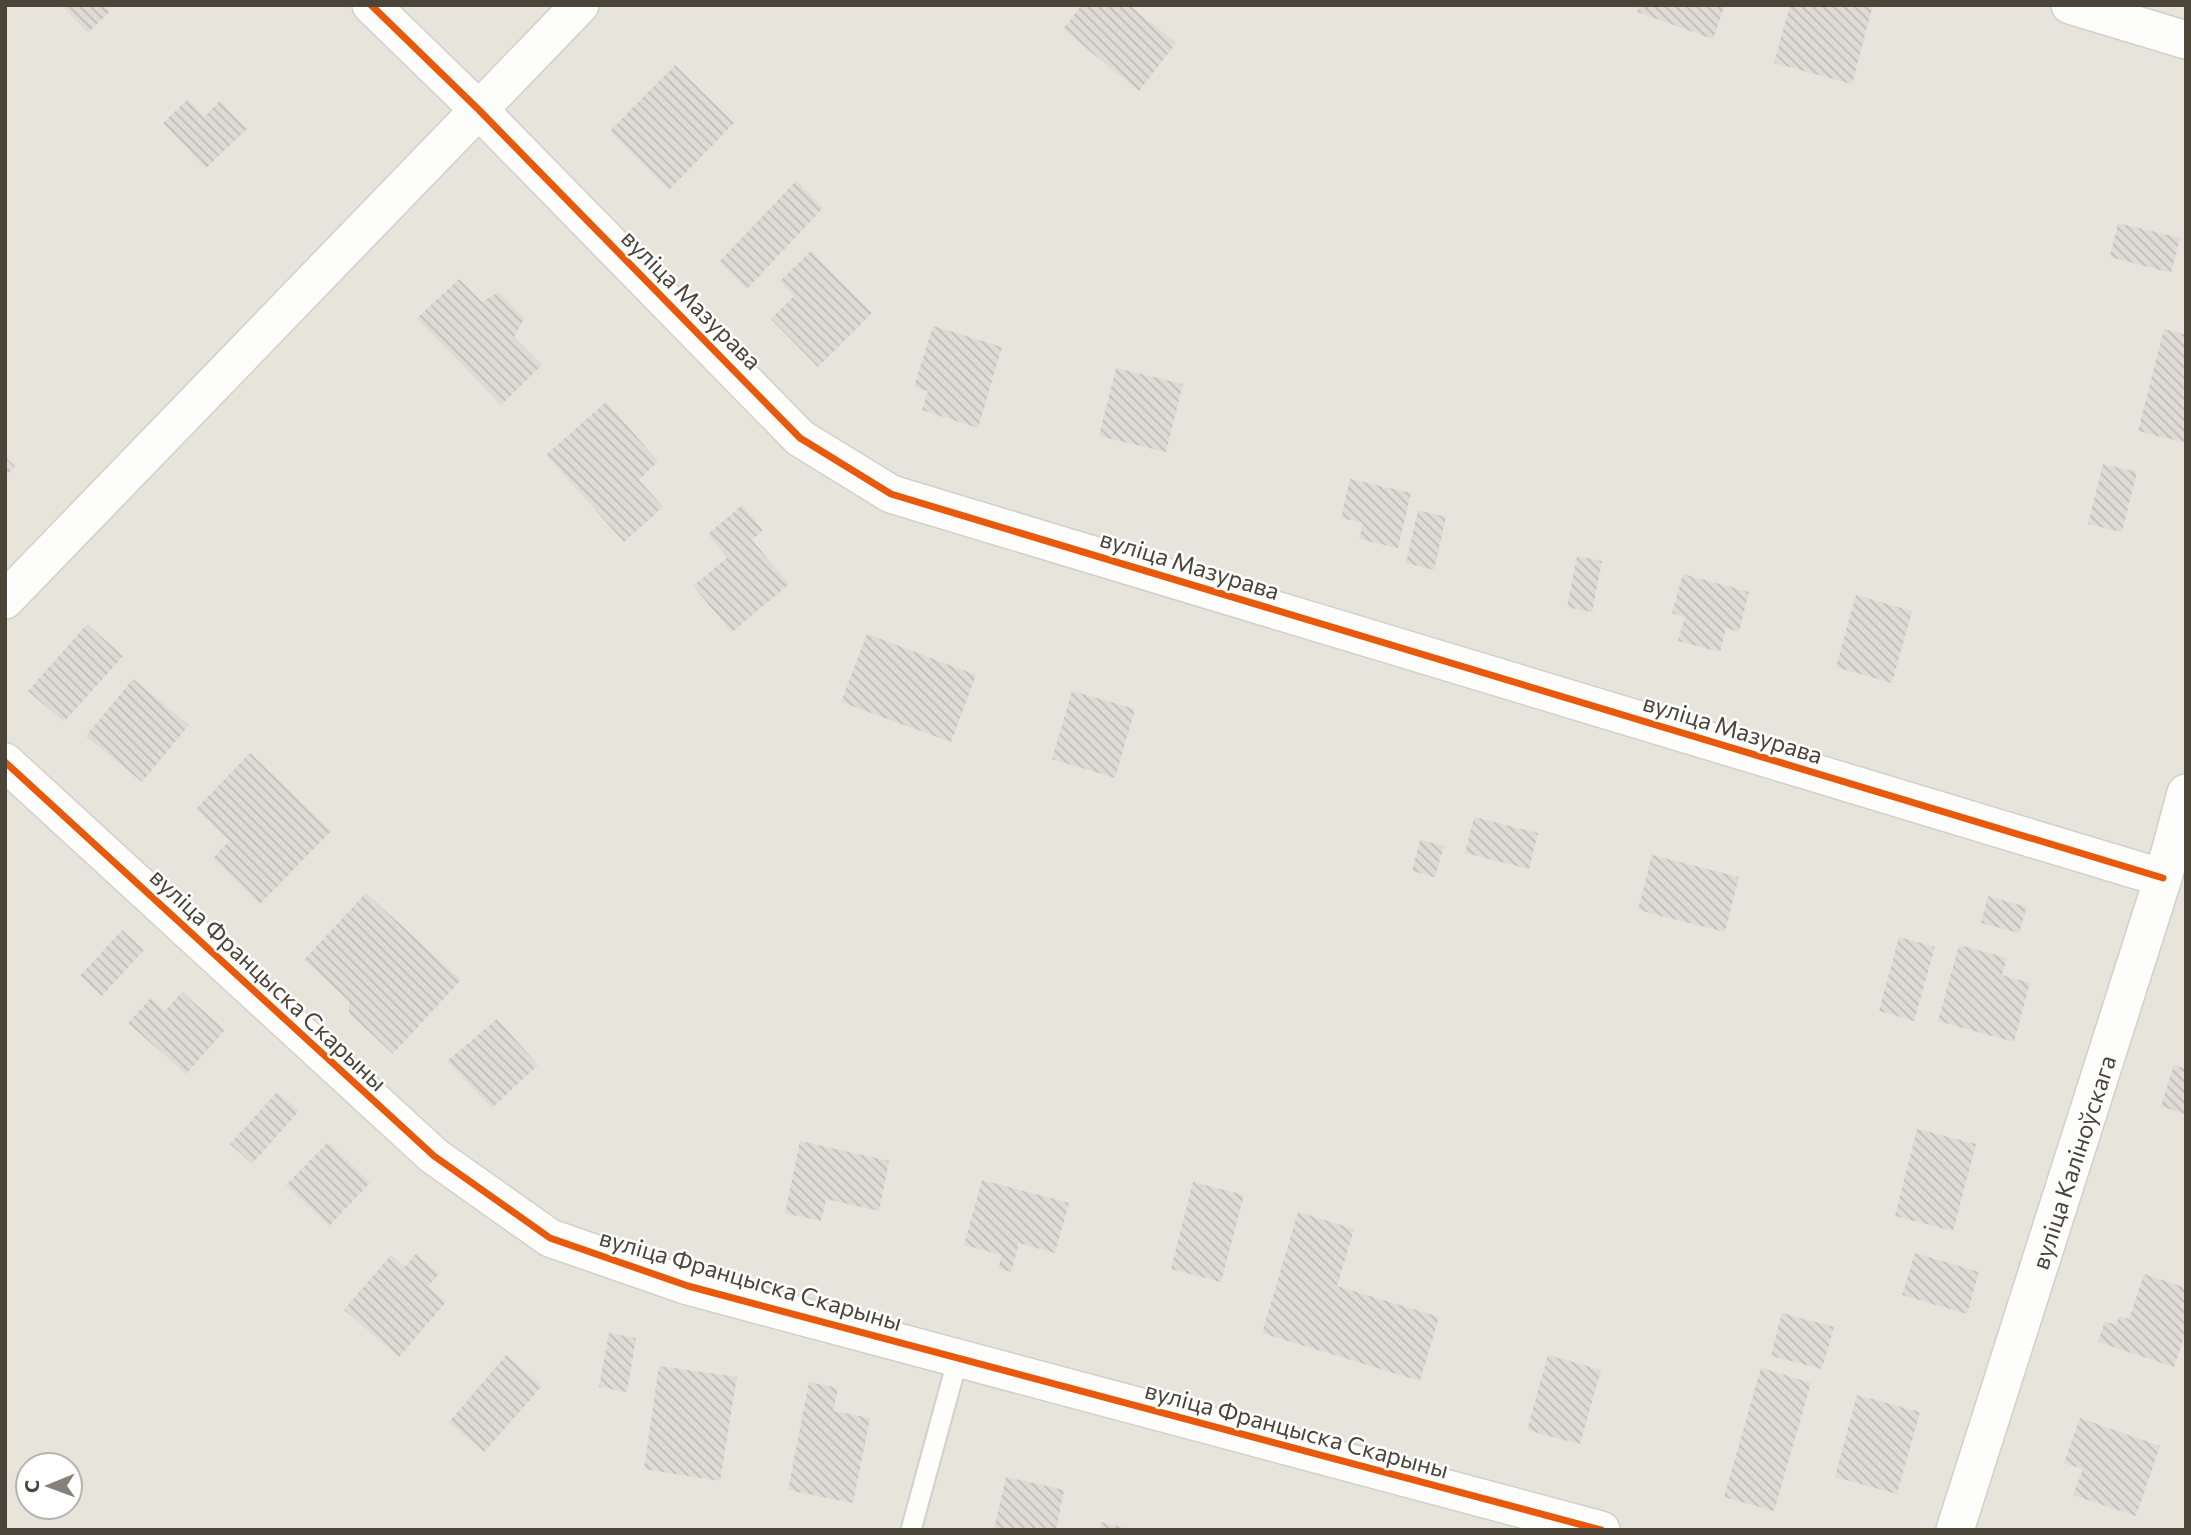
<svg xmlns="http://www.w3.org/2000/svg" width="2191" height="1535" viewBox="0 0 2191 1535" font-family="Commissioner,sans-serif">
<defs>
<pattern id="building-back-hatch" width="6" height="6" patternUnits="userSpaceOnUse" patternTransform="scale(1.75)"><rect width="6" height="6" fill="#dedbd6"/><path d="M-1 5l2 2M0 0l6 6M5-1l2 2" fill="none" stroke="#c0bdb8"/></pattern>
</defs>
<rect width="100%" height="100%" fill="#f4f2ee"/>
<path fill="#e7e4dc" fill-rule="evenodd" d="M 5,5 L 2186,5 L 2186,1530 L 5,1530 ZM 28,1465 L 70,1465 L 70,1507 L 28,1507 Z"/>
<g fill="url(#building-back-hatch)">
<polygon points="61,5 104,5 110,11 88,33"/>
<polygon points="1082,5 1129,5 1176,43 1139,91 1063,29"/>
<polygon points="1639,5 1725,5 1713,39 1637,12"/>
<polygon points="1790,5 1873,5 1852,84 1774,63"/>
<polygon points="675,65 734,123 669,190 610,131"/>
<polygon points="188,99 204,117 220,101 247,129 206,168 163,123"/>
<polygon points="796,181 823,208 747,289 719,262"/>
<polygon points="2118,223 2180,238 2171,273 2110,257"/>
<polygon points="811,251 872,313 818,367 771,319 794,296 780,281"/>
<polygon points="459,279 482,302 499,292 524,319 514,337 542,365 501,405 417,318"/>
<polygon points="933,326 1002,347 978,428 922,410 928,391 914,387"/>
<polygon points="2164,329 2186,335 2186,443 2138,431"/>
<polygon points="1116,368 1183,384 1166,452 1099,436"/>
<polygon points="606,402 658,461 639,480 663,507 624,542 546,455"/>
<polygon points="5,457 15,466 5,477"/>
<polygon points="2103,464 2137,472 2122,532 2088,524"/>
<polygon points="1350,479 1411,493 1398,548 1359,539 1363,523 1341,518"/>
<polygon points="742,505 763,530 752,540 789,584 732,632 693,586 727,558 708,534"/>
<polygon points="1418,510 1446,517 1434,570 1406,563"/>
<polygon points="1577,556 1602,561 1592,612 1567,607"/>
<polygon points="1683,574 1749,592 1739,632 1726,628 1720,652 1678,641 1685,617 1672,613"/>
<polygon points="1856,595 1912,611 1892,683 1836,667"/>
<polygon points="87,624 123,656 64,722 28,691"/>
<polygon points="867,634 976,675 951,742 841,702"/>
<polygon points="133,679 189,725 142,782 86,736"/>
<polygon points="1072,691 1135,709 1115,778 1052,759"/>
<polygon points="250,753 331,831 260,904 213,858 229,841 196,809"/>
<polygon points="1474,817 1538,833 1529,869 1465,853"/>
<polygon points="1420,840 1444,846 1435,877 1412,871"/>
<polygon points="1652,855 1739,877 1725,932 1638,910"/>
<polygon points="366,893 461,980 393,1054 349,1013 349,1001 304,960"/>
<polygon points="1988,896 2027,907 2019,933 1981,923"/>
<polygon points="122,930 144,950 102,996 80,976"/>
<polygon points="1899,937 1935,947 1914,1021 1879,1011"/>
<polygon points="1959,945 2007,958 2002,975 2030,983 2014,1042 1938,1021"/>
<polygon points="182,992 225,1030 186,1074 128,1023 151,998 165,1011"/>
<polygon points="497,1019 538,1065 492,1108 447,1061"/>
<polygon points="2174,1065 2186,1069 2186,1115 2161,1106"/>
<polygon points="277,1092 299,1111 252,1164 230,1144"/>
<polygon points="1917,1129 1976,1144 1953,1231 1895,1216"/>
<polygon points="800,1141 889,1161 879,1211 826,1199 821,1221 785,1213"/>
<polygon points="328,1142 370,1183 329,1226 286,1185"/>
<polygon points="982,1180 1069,1203 1055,1253 1019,1243 1011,1272 998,1268 1002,1255 964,1245"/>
<polygon points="1193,1182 1244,1195 1221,1282 1171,1269"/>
<polygon points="1298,1212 1354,1229 1337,1286 1439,1317 1420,1381 1262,1333"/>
<polygon points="1915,1253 1979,1272 1967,1314 1902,1295"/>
<polygon points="416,1254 439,1274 428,1286 446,1302 399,1357 344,1310 391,1255 405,1267"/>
<polygon points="2144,1274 2186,1288 2186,1331 2174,1367 2098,1342 2105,1321 2116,1325 2119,1316 2129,1319"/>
<polygon points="1782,1313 1834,1327 1822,1369 1771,1356"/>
<polygon points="609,1333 636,1338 627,1392 599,1387"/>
<polygon points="506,1355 542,1386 484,1452 449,1422"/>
<polygon points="1548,1355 1601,1370 1580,1444 1527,1430"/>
<polygon points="659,1366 737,1377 720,1481 644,1469"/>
<polygon points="1761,1368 1811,1383 1774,1511 1724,1497"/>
<polygon points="809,1382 838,1388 833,1411 870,1418 853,1503 788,1490"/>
<polygon points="1857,1395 1920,1412 1897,1494 1835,1477"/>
<polygon points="2080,1418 2160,1446 2136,1516 2073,1495 2083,1469 2064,1463"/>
<polygon points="1006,1477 1064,1490 1056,1530 994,1530"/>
<polygon points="1101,1522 1130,1529 1130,1530 1100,1530"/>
</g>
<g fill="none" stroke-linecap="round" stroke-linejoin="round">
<defs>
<polyline id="service" points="911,1530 958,1358"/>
<g id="minor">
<polyline points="371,5 479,110 800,438 891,494 2163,878"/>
<polyline points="2070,5 2186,40"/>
<polyline points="5,600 580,5"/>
<polyline points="5,762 434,1156 550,1238 688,1286 1601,1530"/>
<polyline points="1955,1530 2163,878 2186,793"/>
</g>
</defs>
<use href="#service" stroke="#d2d0cb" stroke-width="23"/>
<use href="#minor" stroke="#d2d0cb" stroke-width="40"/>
<use href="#service" stroke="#fdfdfc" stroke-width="19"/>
<use href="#minor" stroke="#fdfdfc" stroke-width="37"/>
<defs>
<g id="cycleway">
<polyline points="371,5 479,110 800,438 891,494 2163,878"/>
<polyline points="5,762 434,1156 550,1238 688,1286 1601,1530"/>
</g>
</defs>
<use href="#cycleway" stroke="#fff" stroke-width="11"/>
<use href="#cycleway" stroke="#e8590c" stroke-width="7"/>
</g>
<g text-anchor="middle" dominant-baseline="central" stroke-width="5" stroke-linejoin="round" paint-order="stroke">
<g font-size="24" fill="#4b4439" stroke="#fff">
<text transform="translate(692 299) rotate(45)">вуліца Мазурава</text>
<text transform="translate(1190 564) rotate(17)">вуліца Мазурава</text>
<text transform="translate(1733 728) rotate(17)">вуліца Мазурава</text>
<text transform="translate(269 979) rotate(43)">вуліца Францыска Скарыны</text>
<text transform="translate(2073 1162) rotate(-72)">вуліца Каліноўскага</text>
<text transform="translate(751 1279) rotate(16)">вуліца Францыска Скарыны</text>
<text transform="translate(1297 1429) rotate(15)">вуліца Францыска Скарыны</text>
</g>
</g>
<rect width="2191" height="1535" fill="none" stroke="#4b4439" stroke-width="14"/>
<g transform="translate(49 1486) rotate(269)"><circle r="33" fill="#ffffff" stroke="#b7b4b0" stroke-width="2"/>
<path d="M0-5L12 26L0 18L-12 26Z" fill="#868178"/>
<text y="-10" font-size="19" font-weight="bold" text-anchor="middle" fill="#4b4439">С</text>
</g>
</svg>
